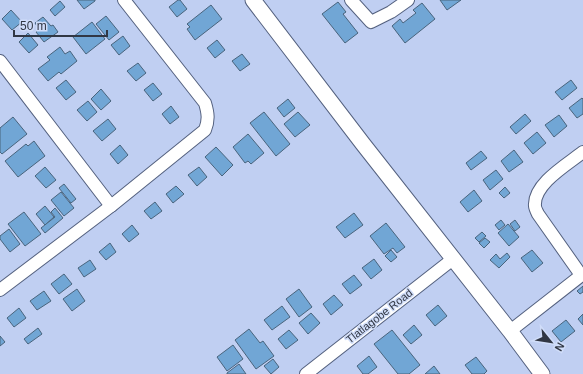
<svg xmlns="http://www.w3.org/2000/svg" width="583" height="374" viewBox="0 0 583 374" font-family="Arial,sans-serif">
<rect width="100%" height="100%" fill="#c0cff2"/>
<g fill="#71a6d5" stroke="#49647d">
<polygon points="77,0 95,0 95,1 84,9"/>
<polygon points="178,0 180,0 187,9 177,17 169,7"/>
<polygon points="440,0 461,0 447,10"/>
<polygon points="60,1 65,7 55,16 50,10"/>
<polygon points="338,2 346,12 343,14 358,33 345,43 322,14"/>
<polygon points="422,3 435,19 405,43 392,26 400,19 403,23 416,13 413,10"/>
<polygon points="211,5 222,19 195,40 187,29 190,27 187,24"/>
<polygon points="11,10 22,22 12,30 2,19"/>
<polygon points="106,16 119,32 109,40 96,24"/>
<polygon points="43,17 51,26 53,25 58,32 44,42 36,32 39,29 35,23"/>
<polygon points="92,22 105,39 86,54 73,37"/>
<polygon points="28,33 38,45 29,53 19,42"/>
<polygon points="123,36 130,46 119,55 111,45"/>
<polygon points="217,40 225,50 215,58 207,48"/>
<polygon points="60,47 65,54 70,51 77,61 61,74 59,72 48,81 38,69 50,60 47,57"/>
<polygon points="242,54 250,64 240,71 232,61"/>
<polygon points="138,63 146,73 136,81 127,71"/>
<polygon points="66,80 76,92 66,100 56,88"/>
<polygon points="571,80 577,88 562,100 555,92"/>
<polygon points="153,83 162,94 153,101 144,90"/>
<polygon points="101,89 111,101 101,110 91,99"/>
<polygon points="582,98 583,99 583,114 577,118 569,108"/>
<polygon points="288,99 295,108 284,117 277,108"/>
<polygon points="88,101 97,112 87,121 77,110"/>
<polygon points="171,106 179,117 170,124 162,114"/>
<polygon points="264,112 290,144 276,156 250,123"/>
<polygon points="298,112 310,125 295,137 284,124"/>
<polygon points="525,114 531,121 516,134 510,127"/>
<polygon points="559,115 567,126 554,137 545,125"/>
<polygon points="13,117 27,134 2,154 0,152 0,128"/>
<polygon points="108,119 116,129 102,141 93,131"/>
<polygon points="537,132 546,143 533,154 524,143"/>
<polygon points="248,134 264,153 251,164 248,161 245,163 233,147"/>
<polygon points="34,141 45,156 18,177 5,161 26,144 28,146"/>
<polygon points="120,145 128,155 118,164 110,154"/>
<polygon points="216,147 233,165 222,176 205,157"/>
<polygon points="514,150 523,162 509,172 501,161"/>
<polygon points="481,151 487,158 471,170 466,163"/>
<polygon points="45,167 56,180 46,188 35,176"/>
<polygon points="199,167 207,177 197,186 188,175"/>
<polygon points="496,170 503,179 490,190 483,180"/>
<polygon points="64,184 76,199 71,203 59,188"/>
<polygon points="176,186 184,194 173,203 166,194"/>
<polygon points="505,187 510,193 504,198 499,193"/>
<polygon points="474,190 482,201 468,212 460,202"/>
<polygon points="61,192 74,208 64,216 51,200"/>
<polygon points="155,202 162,211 151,219 144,211"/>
<polygon points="45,206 54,217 45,225 36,214"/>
<polygon points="55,208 63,218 45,233 41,228 55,217 51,212"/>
<polygon points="24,212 41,234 25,246 8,224"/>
<polygon points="354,213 363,225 345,238 336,227"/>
<polygon points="501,220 505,225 499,230 495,225"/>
<polygon points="515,220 520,227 515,231 510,224"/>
<polygon points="386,223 405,247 397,253 393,248 384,254 370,236"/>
<polygon points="508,224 519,237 509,246 498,233"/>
<polygon points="132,225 139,234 129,242 122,234"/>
<polygon points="9,229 20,244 10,252 0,239 0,236"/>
<polygon points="482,232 486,236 479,242 475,238"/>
<polygon points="485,238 490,242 484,248 479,243"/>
<polygon points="110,243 116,252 106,260 99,252"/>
<polygon points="391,250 397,257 391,262 385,256"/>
<polygon points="532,250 543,263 532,272 521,258"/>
<polygon points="507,253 510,257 499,268 490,260 496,254 500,259"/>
<polygon points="374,259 382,270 371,279 362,268"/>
<polygon points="90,260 96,269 84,277 78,268"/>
<polygon points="64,274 72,284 59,294 51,284"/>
<polygon points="354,275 362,285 350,294 342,284"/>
<polygon points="583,286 583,292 580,294 577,291"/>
<polygon points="77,289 85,301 72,311 63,299"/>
<polygon points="299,289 312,307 299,317 286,299"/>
<polygon points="44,291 51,301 37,310 30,301"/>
<polygon points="334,295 343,305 331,315 323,304"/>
<polygon points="438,305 447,316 435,326 426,315"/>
<polygon points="282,306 290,317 272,330 264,320"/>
<polygon points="19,308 26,318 14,327 7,318"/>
<polygon points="311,313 320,323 308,334 299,323"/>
<polygon points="583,314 583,325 578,319"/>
<polygon points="566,320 575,331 561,342 552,331"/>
<polygon points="414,325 422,335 411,344 403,335"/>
<polygon points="38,328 42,334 28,344 24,339"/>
<polygon points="249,329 260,343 263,341 274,356 256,369 235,340"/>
<polygon points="289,330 298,340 286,349 278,339"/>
<polygon points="392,330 420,365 409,374 398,374 374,344"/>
<polygon points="0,336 5,342 0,346"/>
<polygon points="233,345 243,359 227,371 217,357"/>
<polygon points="369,356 377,367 368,374 363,374 357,366"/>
<polygon points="476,357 487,371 484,374 472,374 465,365"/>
<polygon points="273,359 279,367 271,374 264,366"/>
<polygon points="239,364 246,374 227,374 227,373"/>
<polygon points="434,366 440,374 425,374"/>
</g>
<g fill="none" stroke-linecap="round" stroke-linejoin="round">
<defs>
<g id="minor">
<polyline points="351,0 371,22 391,12 408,0"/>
<polyline points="0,61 111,206"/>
<path d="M 581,275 L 538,214 C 537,212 535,208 535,206 C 533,184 568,164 583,152"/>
<path d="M 0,290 L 111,206 L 205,130 C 209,120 208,113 205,103 L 124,0"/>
<polyline points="510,331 583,274"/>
<polyline points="306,374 453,259"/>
</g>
<polyline id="tertiary" points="253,0 363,144 510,331 542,374"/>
</defs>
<use href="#minor" stroke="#54617f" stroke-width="14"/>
<use href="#tertiary" stroke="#54617f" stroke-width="17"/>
<use href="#minor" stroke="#fff" stroke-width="12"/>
<use href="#tertiary" stroke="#fff" stroke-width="15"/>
</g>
<g text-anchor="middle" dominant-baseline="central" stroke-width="3" stroke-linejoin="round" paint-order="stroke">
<g font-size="11" fill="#313744" stroke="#d0ddf9">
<text transform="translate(379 316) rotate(-38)">Tlatlagobe Road</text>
</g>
</g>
<g transform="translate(551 342) rotate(120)" stroke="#d0ddf9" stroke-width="3" paint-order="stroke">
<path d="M0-3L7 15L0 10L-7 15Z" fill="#313744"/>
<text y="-6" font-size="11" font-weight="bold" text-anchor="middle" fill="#313744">N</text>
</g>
<path d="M14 30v6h93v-6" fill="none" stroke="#313744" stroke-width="2"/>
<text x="20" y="30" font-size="12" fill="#313744" stroke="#d0ddf9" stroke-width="3" paint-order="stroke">50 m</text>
</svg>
